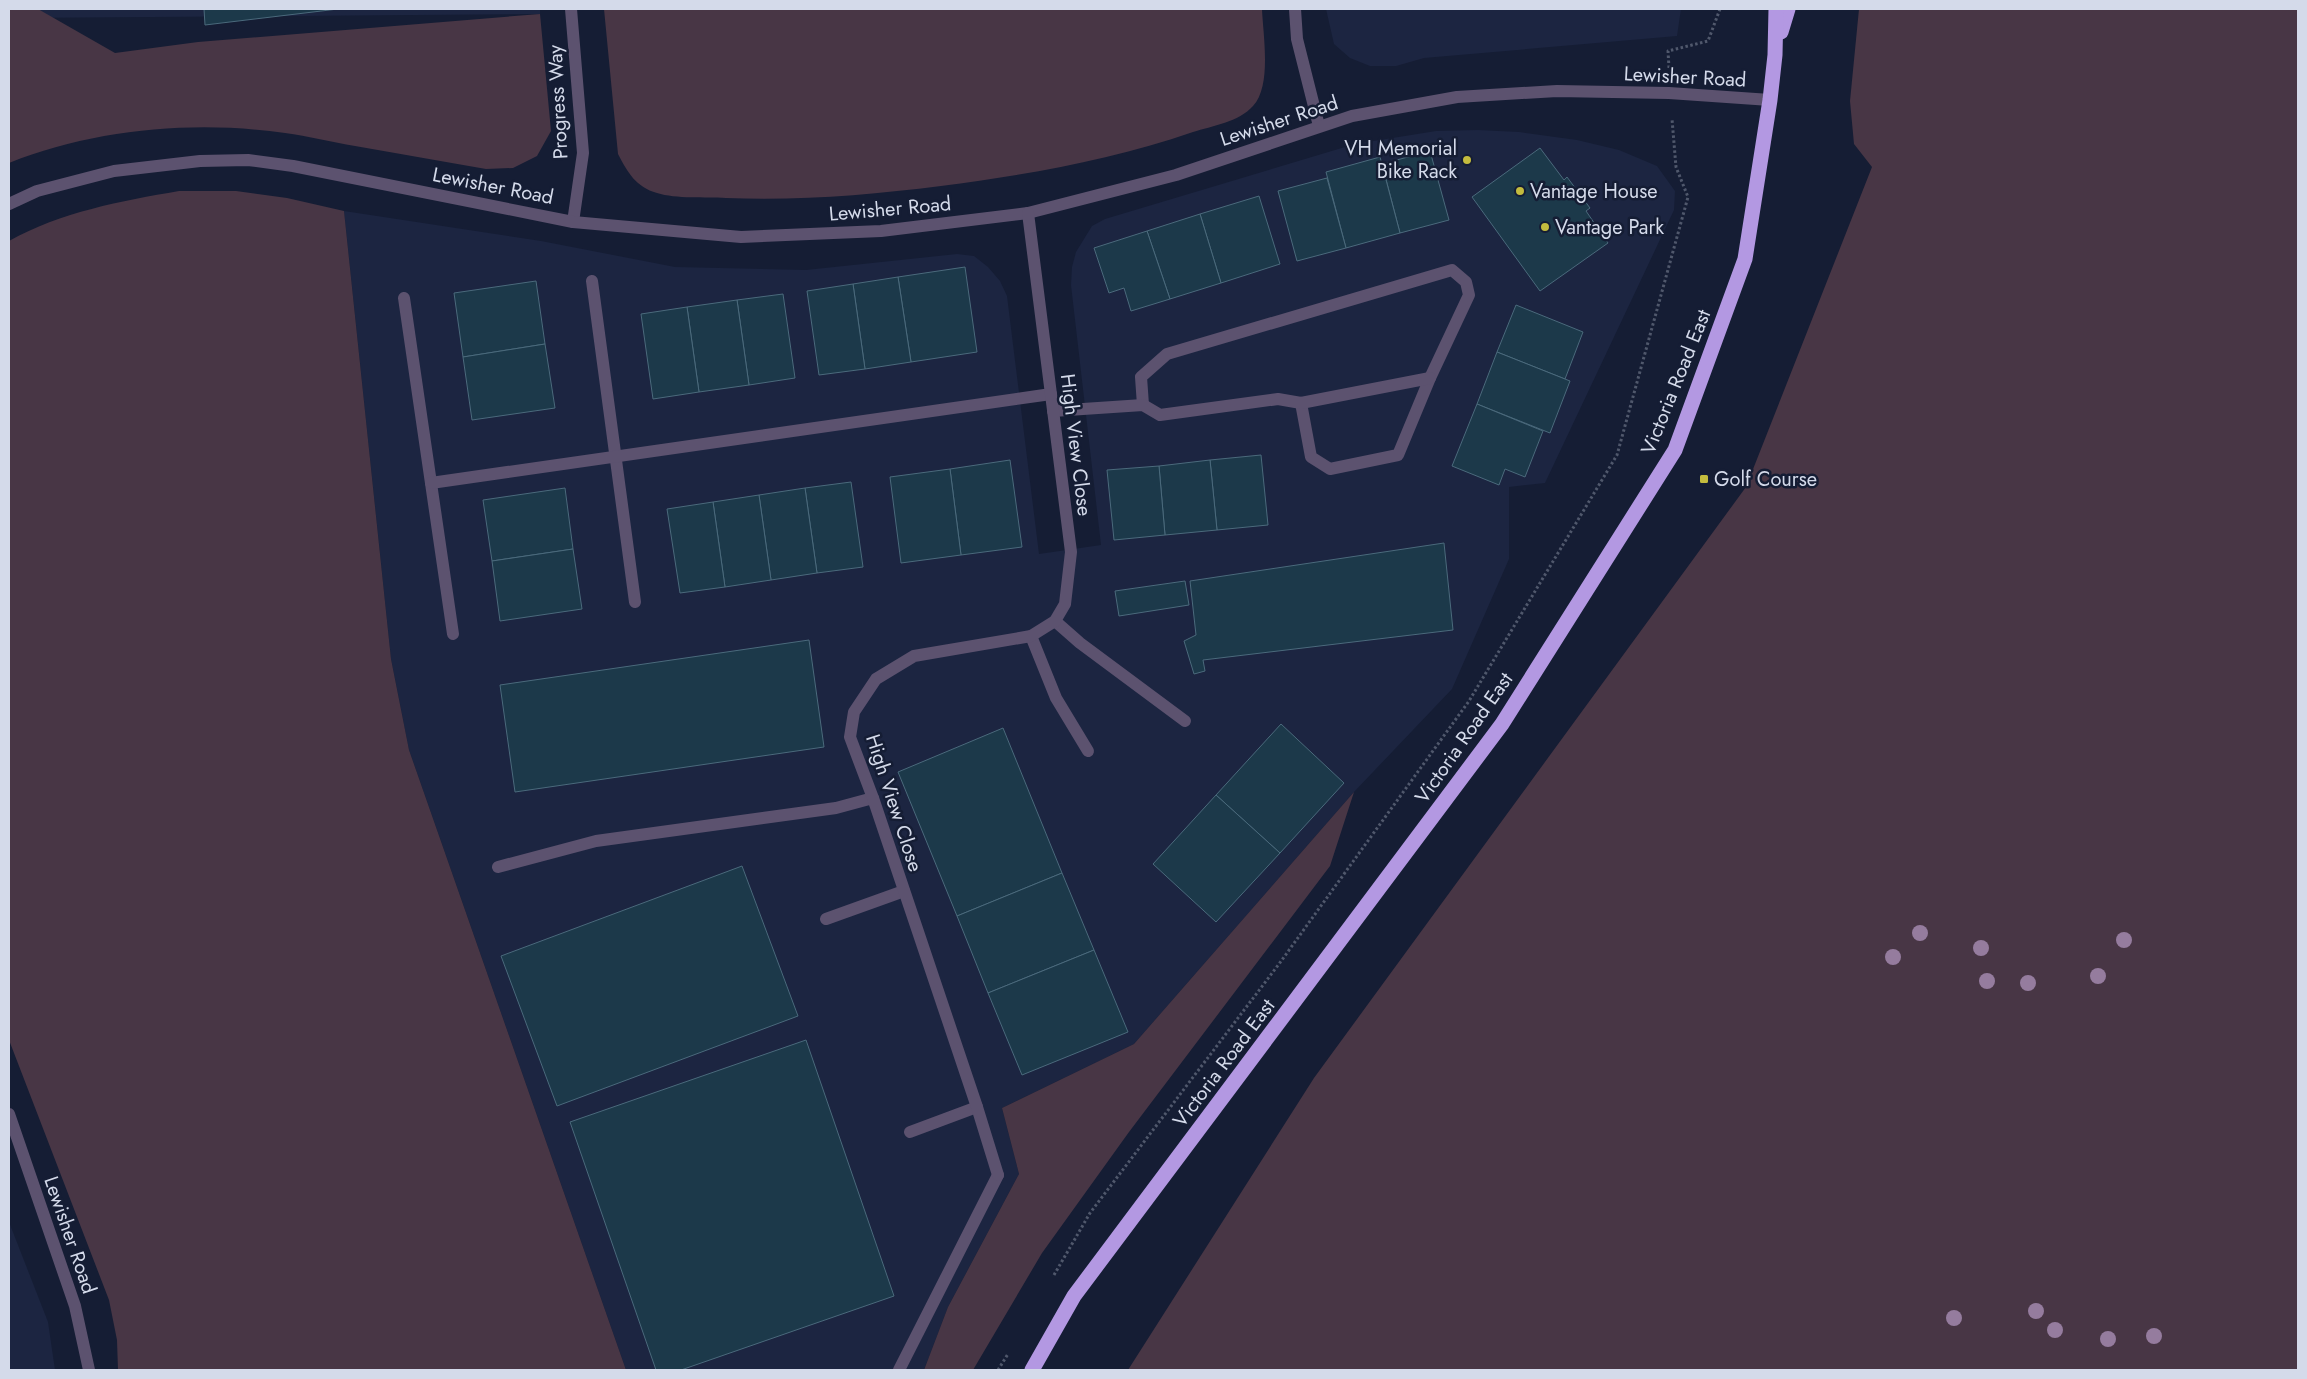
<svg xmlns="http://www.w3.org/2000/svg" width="2307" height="1379" viewBox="0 0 2307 1379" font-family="Jost,sans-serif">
<rect width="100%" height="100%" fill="#151d34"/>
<g fill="#1c2541">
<polygon points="9,9 540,9 540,14 9,18"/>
<polygon points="1326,9 1681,9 1677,36 1424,58 1396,66 1370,66 1350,58 1334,44"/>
<polygon points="1478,130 1519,132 1577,140 1619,150 1657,166 1675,191 1674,210 1545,483 1509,487 1509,559 1452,689 1354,792 1134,1044 1002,1108 1019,1174 948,1307 924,1370 626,1370 409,750 391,659 344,211 541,241 675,267 806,270 957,254 974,256 988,267 1000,281 1007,296 1039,554 1101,545 1071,285 1072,267 1076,252 1092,226 1105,219 1355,144 1436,131"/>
<polygon points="9,1222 48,1322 55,1370 9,1370"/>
</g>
<g fill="#483645">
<path d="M 9,9 L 38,9 L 115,53 L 198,42 L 540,14 L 551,131 L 537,156 L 513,168 L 486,169 C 442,161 399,154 355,146 C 332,142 308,136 285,133 C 194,120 94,129 9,163 Z"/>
<path d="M 604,9 L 1262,9 C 1263,35 1272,86 1253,106 C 1239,122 1212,126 1193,132 C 1111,160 1027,175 941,186 C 870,195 798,201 726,198 C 706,197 676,199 657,193 C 636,187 628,173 618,154 Z"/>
<polygon points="1859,9 2298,9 2298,1370 1128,1370 1314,1078 1746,487 1872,167 1854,144 1850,101"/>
<path d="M 179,191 L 236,191 L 287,198 L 344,211 L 391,659 L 409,750 L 626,1370 L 118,1370 L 117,1340 L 109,1300 L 9,1040 L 9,241 C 61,212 121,201 179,191 Z"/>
<polygon points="1354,792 1330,866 1129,1132 1042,1253 973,1370 924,1370 948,1307 1019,1174 1002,1108 1134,1044"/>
</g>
<g fill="#1c394a" stroke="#4b6a7c">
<polygon points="204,9 338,9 205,25"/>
<polygon points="1540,148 1564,180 1567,177 1590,208 1586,211 1608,243 1540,291 1472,197"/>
<polygon points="1430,151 1449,220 1400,233 1382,164"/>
<polygon points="1380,157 1400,233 1346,248 1326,172"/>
<polygon points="1327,178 1346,248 1297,261 1278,191"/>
<polygon points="1259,196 1280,264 1221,283 1200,214"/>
<polygon points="1200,214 1221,283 1170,299 1147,231"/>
<polygon points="1147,231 1170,299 1131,311 1124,288 1109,293 1094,248"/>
<polygon points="965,267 977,352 911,362 898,277"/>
<polygon points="898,277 911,362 865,369 853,284"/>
<polygon points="536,281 545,344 463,357 454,293"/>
<polygon points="853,284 865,369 819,375 807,291"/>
<polygon points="783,294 795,378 749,385 737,300"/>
<polygon points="737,300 749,385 699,392 687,307"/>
<polygon points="1516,305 1583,332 1565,379 1497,352"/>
<polygon points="687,307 699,392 653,399 641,314"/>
<polygon points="545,344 555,408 472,420 463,357"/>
<polygon points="1497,352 1570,381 1550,433 1477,404"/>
<polygon points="1477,404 1543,431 1525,477 1505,469 1499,485 1452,466"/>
<polygon points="1261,455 1268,525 1217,530 1210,460"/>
<polygon points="1010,460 1022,547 961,555 950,469"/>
<polygon points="1210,460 1217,530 1165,535 1159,466"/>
<polygon points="1159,466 1165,535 1114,540 1107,470"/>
<polygon points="950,469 961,555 901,563 890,477"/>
<polygon points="851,482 863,567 817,573 805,488"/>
<polygon points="565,488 573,549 492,561 483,500"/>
<polygon points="805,488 817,573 771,580 759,495"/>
<polygon points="759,495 771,580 725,587 713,502"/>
<polygon points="713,502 725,587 680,593 667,509"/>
<polygon points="1444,543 1453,630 1203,660 1205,671 1194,674 1184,641 1196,635 1190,581"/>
<polygon points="573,549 582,609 500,621 492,561"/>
<polygon points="1185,581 1189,605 1119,616 1115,591"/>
<polygon points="809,640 824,747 515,792 500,685"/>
<polygon points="1281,724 1344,783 1280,853 1216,795"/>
<polygon points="1003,728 1062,873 957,916 898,772"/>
<polygon points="1216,795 1280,853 1216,922 1153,864"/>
<polygon points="742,866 798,1016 557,1106 501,956"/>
<polygon points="1062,873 1094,950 988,993 957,916"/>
<polygon points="1094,950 1128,1032 1022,1075 988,993"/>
<polygon points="806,1040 894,1296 681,1370 656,1370 570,1122"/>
</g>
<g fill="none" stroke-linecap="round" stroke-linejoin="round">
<g stroke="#50586c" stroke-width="3" stroke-dasharray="2.5 2.5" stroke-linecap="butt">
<polyline points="1669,68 1668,51 1708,41 1720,9"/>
<polyline points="1054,1275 1090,1213 1279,964 1469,701 1617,455 1688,197 1676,167 1672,119"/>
<polyline points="998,1370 1008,1354"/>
</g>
<g stroke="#5c526f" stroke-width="12">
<polyline points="592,281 635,602"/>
<polyline points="404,298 453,634"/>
<polyline points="1143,405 1141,377 1167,354 1452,270 1466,282 1469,295 1430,378 1398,455 1330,469 1311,457 1301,403"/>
<polyline points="1053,411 1143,405 1160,415 1278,399 1301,403 1430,378"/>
<polyline points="431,483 1051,394"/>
<polyline points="1055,621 1080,643 1185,721"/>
<polyline points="1031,636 1056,698 1088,751"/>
<polyline points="498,867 596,841 836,808 873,798"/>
<polyline points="826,919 904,891"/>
<polyline points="910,1132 977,1107"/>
<polyline points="899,1370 998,1175"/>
</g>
<g stroke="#5c526f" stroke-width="12">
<polyline points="571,9 583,153 573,222"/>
<polyline points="1295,9 1297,39 1319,126"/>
<polyline points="9,204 37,191 114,171 200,161 248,160 293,166 573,222 741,237 881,231 1028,213 1176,175 1352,116 1457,97 1557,91 1669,93 1770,100"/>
<polyline points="9,1114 75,1306 89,1370"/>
<polyline points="998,1175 977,1107 873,798 850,737 854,712 876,679 914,656 1031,636 1055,621 1065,604 1071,552 1028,213"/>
</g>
<g stroke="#b398e2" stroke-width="15">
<polyline points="1781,32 1788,9"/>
<polyline points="1032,1370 1074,1296 1502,724 1675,450 1745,259 1770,100 1775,55 1776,9"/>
</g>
</g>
<g fill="#957c9e">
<circle cx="1920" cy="933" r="8"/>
<circle cx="2124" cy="940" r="8"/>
<circle cx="1981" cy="948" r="8"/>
<circle cx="1893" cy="957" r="8"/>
<circle cx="2098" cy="976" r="8"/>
<circle cx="1987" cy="981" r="8"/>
<circle cx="2028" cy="983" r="8"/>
<circle cx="2036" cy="1311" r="8"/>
<circle cx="1954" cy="1318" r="8"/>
<circle cx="2055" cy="1330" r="8"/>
<circle cx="2154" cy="1336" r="8"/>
<circle cx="2108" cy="1339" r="8"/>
</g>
<g fill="#c4bc3e" stroke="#151d34" stroke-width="2">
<circle cx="1467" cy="160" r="5"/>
<circle cx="1520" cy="191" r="5"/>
<circle cx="1545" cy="227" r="5"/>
<rect x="1699" y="474" width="10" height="10" rx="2.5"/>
</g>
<g text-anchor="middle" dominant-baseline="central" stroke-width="5" stroke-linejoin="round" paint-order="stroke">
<g font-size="20" fill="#d4daea" stroke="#151d34">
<text transform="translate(1685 77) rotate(3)">Lewisher Road</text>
<text transform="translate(558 102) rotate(-93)">Progress Way</text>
<text transform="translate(1279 121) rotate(-18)">Lewisher Road</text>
<text transform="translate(493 186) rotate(11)">Lewisher Road</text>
<text transform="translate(890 209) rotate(-5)">Lewisher Road</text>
<text transform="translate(1676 382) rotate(-68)">Victoria Road East</text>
<text transform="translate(1076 445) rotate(83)">High View Close</text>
<text transform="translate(1464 738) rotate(-55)">Victoria Road East</text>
<text transform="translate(894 803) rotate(72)">High View Close</text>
<text transform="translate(1224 1063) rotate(-53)">Victoria Road East</text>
<text transform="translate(70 1235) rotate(71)">Lewisher Road</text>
</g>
<g font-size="20" fill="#d4daea" stroke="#151d34" text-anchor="start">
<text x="1457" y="148" text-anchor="end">VH Memorial<tspan x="1457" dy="23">Bike Rack</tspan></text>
<text x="1530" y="191">Vantage House</text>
<text x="1555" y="227">Vantage Park</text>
<text x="1714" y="479">Golf Course</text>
</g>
</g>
<rect width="2307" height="1379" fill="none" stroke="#d4daea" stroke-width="20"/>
</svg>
